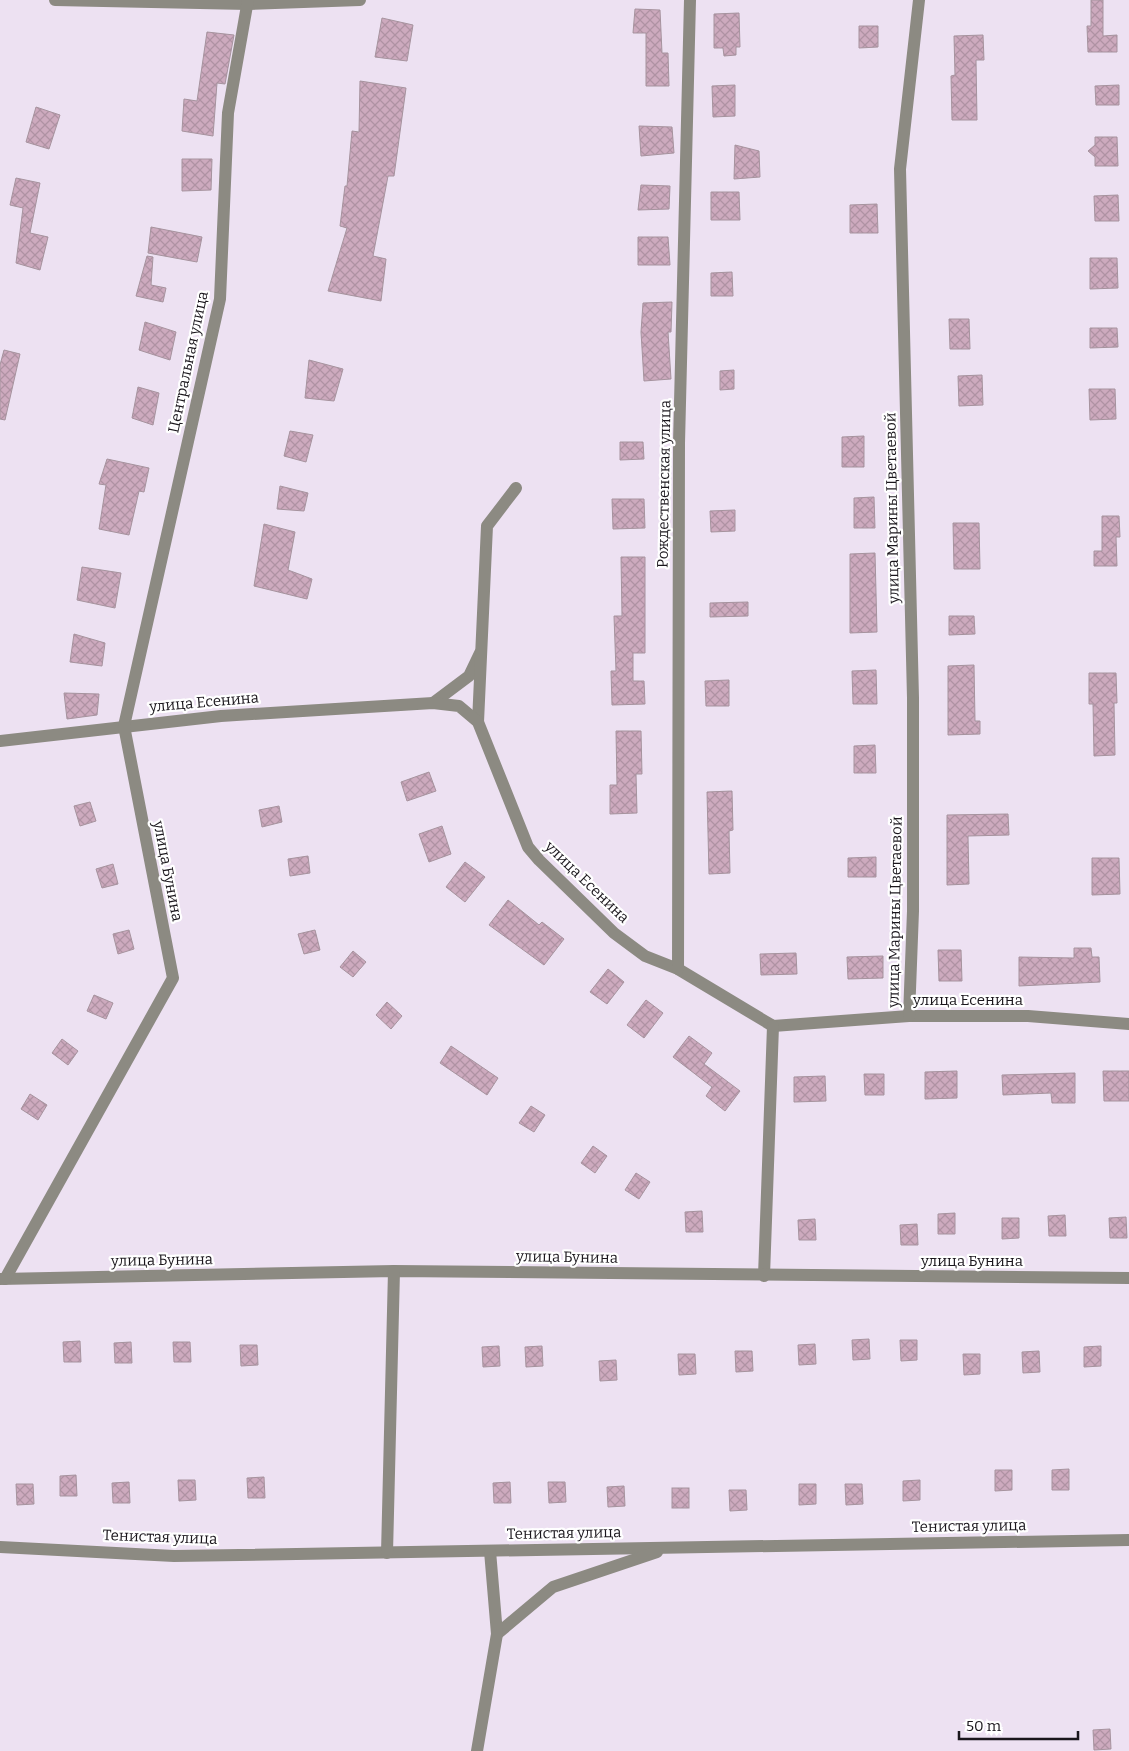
<svg xmlns="http://www.w3.org/2000/svg" width="1129" height="1751" viewBox="0 0 1129 1751" font-family="Bitter,serif">
<defs>
<pattern id="building-cross-hatch" width="8" height="8" patternUnits="userSpaceOnUse" patternTransform="scale(1.25)"><rect width="8" height="8" fill="#cdaabe"/><path d="M0 0l8 8M0 8l8-8" fill="none" stroke="#af92a3"/></pattern>
</defs>
<rect width="100%" height="100%" fill="#ede1f2"/>
<g fill="url(#building-cross-hatch)" stroke="#a6939e">
<polygon points="1091,0 1103,0 1103,36 1117,35 1117,52 1088,52 1087,26 1091,26"/>
<polygon points="635,9 660,10 662,53 668,53 669,86 646,86 646,33 633,33"/>
<polygon points="739,13 740,47 736,47 736,55 724,56 723,48 714,48 714,14"/>
<polygon points="382,18 413,25 407,61 375,57"/>
<polygon points="859,26 878,26 878,47 859,48"/>
<polygon points="207,32 234,35 225,84 217,83 213,136 182,131 184,99 197,101"/>
<polygon points="983,35 984,60 976,60 977,120 952,120 951,76 955,75 954,36"/>
<polygon points="360,81 406,88 394,176 388,176 373,256 386,259 381,301 328,291 347,228 340,226 345,186 347,186 352,131 359,132"/>
<polygon points="735,85 735,116 713,117 712,86"/>
<polygon points="1119,85 1119,105 1096,105 1095,86"/>
<polygon points="36,107 60,115 49,149 26,142"/>
<polygon points="639,126 672,127 674,153 641,156"/>
<polygon points="1095,137 1117,137 1118,166 1095,166 1095,157 1088,151 1095,145"/>
<polygon points="735,145 759,151 760,177 734,179"/>
<polygon points="182,159 212,159 211,190 182,191"/>
<polygon points="16,178 40,183 30,233 48,237 40,270 16,263 23,208 10,205"/>
<polygon points="641,185 670,186 669,209 638,210"/>
<polygon points="711,192 739,192 740,220 711,220"/>
<polygon points="1118,195 1119,221 1095,221 1094,196"/>
<polygon points="877,204 878,233 850,233 850,205"/>
<polygon points="151,227 202,237 197,262 148,253"/>
<polygon points="638,237 668,237 670,265 638,265"/>
<polygon points="147,256 153,257 151,285 166,288 163,302 136,296"/>
<polygon points="1090,258 1117,258 1118,288 1090,289"/>
<polygon points="732,272 733,296 711,296 711,273"/>
<polygon points="672,302 671,332 668,332 671,379 644,381 641,332 643,303"/>
<polygon points="949,319 969,319 970,349 950,349"/>
<polygon points="145,322 176,332 170,360 139,350"/>
<polygon points="1090,328 1117,328 1118,347 1090,348"/>
<polygon points="4,350 20,354 5,420 0,419 0,365"/>
<polygon points="309,360 343,369 334,401 305,398"/>
<polygon points="734,370 734,389 720,390 720,371"/>
<polygon points="982,375 983,405 959,406 958,376"/>
<polygon points="138,387 159,393 153,425 132,418"/>
<polygon points="1089,389 1115,389 1116,419 1090,420"/>
<polygon points="290,431 313,435 306,462 284,456"/>
<polygon points="864,436 864,467 842,467 842,437"/>
<polygon points="620,442 643,442 644,459 620,460"/>
<polygon points="107,459 149,468 144,492 139,491 129,535 99,529 106,485 99,484"/>
<polygon points="280,486 308,493 304,511 277,509"/>
<polygon points="874,497 875,528 854,528 854,498"/>
<polygon points="612,499 644,499 645,528 613,529"/>
<polygon points="735,510 735,531 711,532 710,511"/>
<polygon points="1102,516 1119,516 1120,537 1116,537 1117,566 1094,566 1094,551 1102,551"/>
<polygon points="953,523 979,523 980,569 954,569"/>
<polygon points="264,524 295,532 288,570 312,579 307,599 254,586"/>
<polygon points="875,553 877,632 850,633 850,554"/>
<polygon points="621,557 645,557 645,653 633,653 633,681 644,681 645,704 612,705 611,671 616,671 614,616 622,616"/>
<polygon points="82,567 121,573 115,608 77,600"/>
<polygon points="748,602 748,616 710,617 710,603"/>
<polygon points="949,616 974,616 975,634 949,635"/>
<polygon points="74,634 105,643 102,666 70,662"/>
<polygon points="974,665 975,721 980,721 980,734 948,735 948,666"/>
<polygon points="876,670 877,704 853,704 852,671"/>
<polygon points="1089,673 1116,673 1117,703 1114,703 1115,755 1094,756 1093,704 1089,704"/>
<polygon points="729,680 729,706 706,706 705,681"/>
<polygon points="64,693 99,694 97,715 67,719"/>
<polygon points="616,731 641,731 642,774 636,774 637,813 610,814 610,785 617,785"/>
<polygon points="875,745 876,773 854,773 854,746"/>
<polygon points="429,772 436,791 407,801 401,782"/>
<polygon points="732,791 733,830 729,831 730,873 709,874 707,792"/>
<polygon points="90,802 96,821 80,826 74,806"/>
<polygon points="279,806 282,822 262,827 259,810"/>
<polygon points="1008,814 1009,835 968,836 969,884 947,885 947,815"/>
<polygon points="442,826 451,854 429,862 419,834"/>
<polygon points="308,856 310,873 290,876 288,859"/>
<polygon points="876,857 876,877 848,877 848,858"/>
<polygon points="1092,858 1119,858 1120,894 1092,895"/>
<polygon points="465,862 485,877 465,902 446,887"/>
<polygon points="113,864 118,884 102,888 96,869"/>
<polygon points="508,900 539,925 542,922 564,939 544,965 489,925"/>
<polygon points="129,930 134,949 118,954 113,934"/>
<polygon points="315,930 320,950 304,954 298,934"/>
<polygon points="1074,948 1091,948 1092,957 1099,957 1100,982 1019,986 1019,957 1074,958"/>
<polygon points="938,950 961,950 962,981 939,981"/>
<polygon points="353,951 366,962 353,977 340,967"/>
<polygon points="796,953 797,974 761,975 760,954"/>
<polygon points="883,956 883,978 848,979 847,957"/>
<polygon points="608,969 624,982 607,1004 590,992"/>
<polygon points="94,995 113,1003 106,1019 87,1011"/>
<polygon points="646,1000 663,1013 644,1038 627,1025"/>
<polygon points="387,1002 402,1016 391,1029 376,1015"/>
<polygon points="689,1036 712,1053 704,1064 740,1091 725,1111 706,1096 712,1087 673,1057"/>
<polygon points="62,1039 78,1051 68,1065 52,1053"/>
<polygon points="451,1046 498,1078 487,1095 440,1063"/>
<polygon points="957,1071 957,1098 925,1099 925,1072"/>
<polygon points="1103,1071 1129,1071 1129,1101 1104,1101"/>
<polygon points="1075,1073 1075,1103 1052,1103 1051,1093 1003,1095 1002,1075"/>
<polygon points="864,1074 884,1074 884,1095 865,1095"/>
<polygon points="825,1076 826,1101 794,1102 794,1077"/>
<polygon points="30,1094 47,1105 38,1120 21,1109"/>
<polygon points="531,1106 545,1115 534,1132 519,1123"/>
<polygon points="593,1146 607,1156 595,1173 581,1163"/>
<polygon points="636,1173 650,1182 639,1199 625,1190"/>
<polygon points="702,1211 703,1232 686,1232 685,1212"/>
<polygon points="955,1213 955,1234 938,1234 938,1214"/>
<polygon points="1065,1215 1066,1236 1049,1236 1048,1216"/>
<polygon points="1126,1217 1127,1238 1110,1238 1109,1218"/>
<polygon points="1002,1218 1019,1218 1019,1238 1002,1239"/>
<polygon points="815,1219 816,1240 799,1240 798,1220"/>
<polygon points="917,1224 918,1245 901,1245 900,1225"/>
<polygon points="869,1339 870,1359 853,1360 852,1340"/>
<polygon points="900,1340 917,1340 917,1360 901,1361"/>
<polygon points="80,1341 81,1362 64,1362 63,1342"/>
<polygon points="131,1342 132,1363 115,1363 114,1343"/>
<polygon points="173,1342 190,1342 191,1362 174,1362"/>
<polygon points="815,1344 816,1364 799,1365 798,1345"/>
<polygon points="240,1345 257,1345 258,1365 241,1366"/>
<polygon points="499,1346 500,1366 483,1367 482,1347"/>
<polygon points="542,1346 543,1366 526,1367 525,1347"/>
<polygon points="1101,1346 1101,1366 1084,1367 1084,1347"/>
<polygon points="735,1351 752,1351 753,1371 736,1372"/>
<polygon points="1039,1351 1040,1372 1023,1373 1022,1352"/>
<polygon points="678,1354 695,1354 696,1374 679,1375"/>
<polygon points="963,1354 980,1354 980,1374 964,1375"/>
<polygon points="616,1360 617,1380 600,1381 599,1361"/>
<polygon points="1069,1469 1069,1490 1052,1490 1052,1470"/>
<polygon points="995,1470 1012,1470 1012,1490 995,1491"/>
<polygon points="76,1475 77,1496 60,1496 60,1476"/>
<polygon points="264,1477 265,1498 248,1498 247,1478"/>
<polygon points="178,1480 195,1480 196,1500 179,1501"/>
<polygon points="920,1480 920,1500 903,1501 903,1481"/>
<polygon points="129,1482 130,1503 113,1503 112,1483"/>
<polygon points="510,1482 511,1503 494,1503 493,1483"/>
<polygon points="548,1482 565,1482 566,1502 549,1503"/>
<polygon points="16,1484 33,1484 34,1504 17,1505"/>
<polygon points="799,1484 816,1484 816,1504 799,1505"/>
<polygon points="845,1484 862,1484 863,1504 846,1505"/>
<polygon points="624,1486 625,1506 608,1507 607,1487"/>
<rect x="672" y="1488" width="17" height="20"/>
<polygon points="729,1490 746,1490 747,1510 730,1511"/>
<polygon points="1110,1729 1111,1749 1094,1750 1093,1730"/>
</g>
<g fill="none" stroke-linecap="round" stroke-linejoin="round">
<g stroke="#8c8a82" stroke-width="12">
<polyline points="55,0 248,4 360,0"/>
<polyline points="433,703 469,676 480,653"/>
<polyline points="478,722 487,526 516,488"/>
<polyline points="0,741 221,716 433,703 459,706 478,722 528,847 539,860 614,933 645,956 678,969 773,1026 909,1016 1028,1016 1129,1024"/>
<polyline points="678,969 679,443 690,0"/>
<polyline points="909,1016 913,911 913,698 900,169 919,0"/>
<polyline points="764,1276 773,1026"/>
<polyline points="0,1279 394,1271 1129,1278"/>
<polyline points="5,1279 173,978 124,726 220,299 228,113 248,0"/>
<polyline points="0,1547 174,1556 1129,1540"/>
<polyline points="387,1553 394,1271"/>
<polyline points="497,1634 553,1587 657,1552"/>
<polyline points="477,1751 497,1634 490,1551"/>
</g>
</g>
<g text-anchor="middle" dominant-baseline="central" stroke-width="4.5" stroke-linejoin="round" paint-order="stroke">
<g font-size="15" fill="#1a161c" stroke="#fff">
<text transform="translate(188 362) rotate(-78)">Центральная улица</text>
<text transform="translate(664 484) rotate(-89)">Рождественская улица</text>
<text transform="translate(892 508) rotate(-91)">улица Марины Цветаевой</text>
<text transform="translate(204 702) rotate(-5)">улица Есенина</text>
<text transform="translate(168 871) rotate(79)">улица Бунина</text>
<text transform="translate(587 882) rotate(44)">улица Есенина</text>
<text transform="translate(895 912) rotate(-89)">улица Марины Цветаевой</text>
<text x="968" y="1000">улица Есенина</text>
<text transform="translate(567 1257) rotate(1)">улица Бунина</text>
<text transform="translate(162 1260) rotate(-1)">улица Бунина</text>
<text x="972" y="1261">улица Бунина</text>
<text transform="translate(969 1526) rotate(-1)">Тенистая улица</text>
<text transform="translate(564 1533) rotate(-1)">Тенистая улица</text>
<text transform="translate(160 1537) rotate(2)">Тенистая улица</text>
</g>
</g>
<path d="M959 1731v8h119v-8" fill="none" stroke="#1a161c" stroke-width="2.5"/>
<text x="966" y="1731" font-size="15" fill="#1a161c" stroke="#ffffff" stroke-width="4" paint-order="stroke">50 m</text>
</svg>
